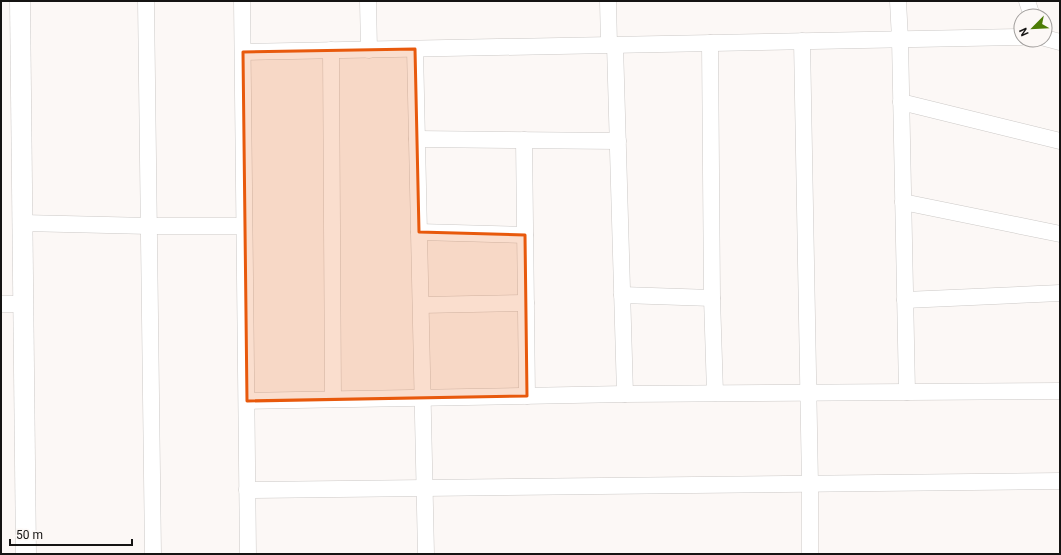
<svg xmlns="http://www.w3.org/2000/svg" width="1061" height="555" viewBox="0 0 1061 555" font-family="Roboto,sans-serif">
<rect width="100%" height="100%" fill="#fcf8f6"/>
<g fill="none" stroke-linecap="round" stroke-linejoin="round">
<defs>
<g id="minor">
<polyline points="146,1 153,554"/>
<polyline points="242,1 248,554"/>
<polyline points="368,1 369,50"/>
<polyline points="608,1 609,45"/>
<polyline points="898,1 900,39 907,392"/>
<polyline points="1027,1 1032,16"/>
<polyline points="1045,38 1060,42"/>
<polyline points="802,41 810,484 810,554"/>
<polyline points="710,43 712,298 715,393"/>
<polyline points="615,45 625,394"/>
<polyline points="415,49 426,554"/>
<polyline points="331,50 333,399"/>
<polyline points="243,52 1021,37"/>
<polyline points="901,102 1060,141"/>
<polyline points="417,139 618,141"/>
<polyline points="524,140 527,396"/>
<polyline points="903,202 1060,234"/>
<polyline points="23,223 149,226 244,226"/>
<polyline points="419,232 525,235"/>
<polyline points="622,295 712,298"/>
<polyline points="905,300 1060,293"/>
<polyline points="1,304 23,304"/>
<polyline points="421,305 526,303"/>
<polyline points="247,401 625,394 1060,391"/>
<polyline points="247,490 1060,481"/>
</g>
<polyline id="tertiary" points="20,1 26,554"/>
</defs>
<use href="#minor" stroke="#ccc9c7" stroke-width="17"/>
<use href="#tertiary" stroke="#ccc9c7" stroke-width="21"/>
<use href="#minor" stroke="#fff" stroke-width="16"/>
<use href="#tertiary" stroke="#fff" stroke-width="20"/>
</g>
<path fill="#e8590c" fill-opacity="0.2" stroke="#e8590c" stroke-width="3" stroke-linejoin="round" d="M 415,49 L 419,232 L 525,235 L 527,396 L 247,401 L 243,52 Z"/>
<rect width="1061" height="555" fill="none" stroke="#151413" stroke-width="4"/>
<g transform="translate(1033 28) rotate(246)"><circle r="19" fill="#fcf8f6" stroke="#a09d9b"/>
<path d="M0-3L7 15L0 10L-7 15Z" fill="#4c7c06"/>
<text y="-6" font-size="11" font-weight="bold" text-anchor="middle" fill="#151413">N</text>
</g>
<path d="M10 539v6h122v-6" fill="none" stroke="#151413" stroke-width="2"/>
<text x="16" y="539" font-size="12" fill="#151413" stroke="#fcf8f6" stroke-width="3" paint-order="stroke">50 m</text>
</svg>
